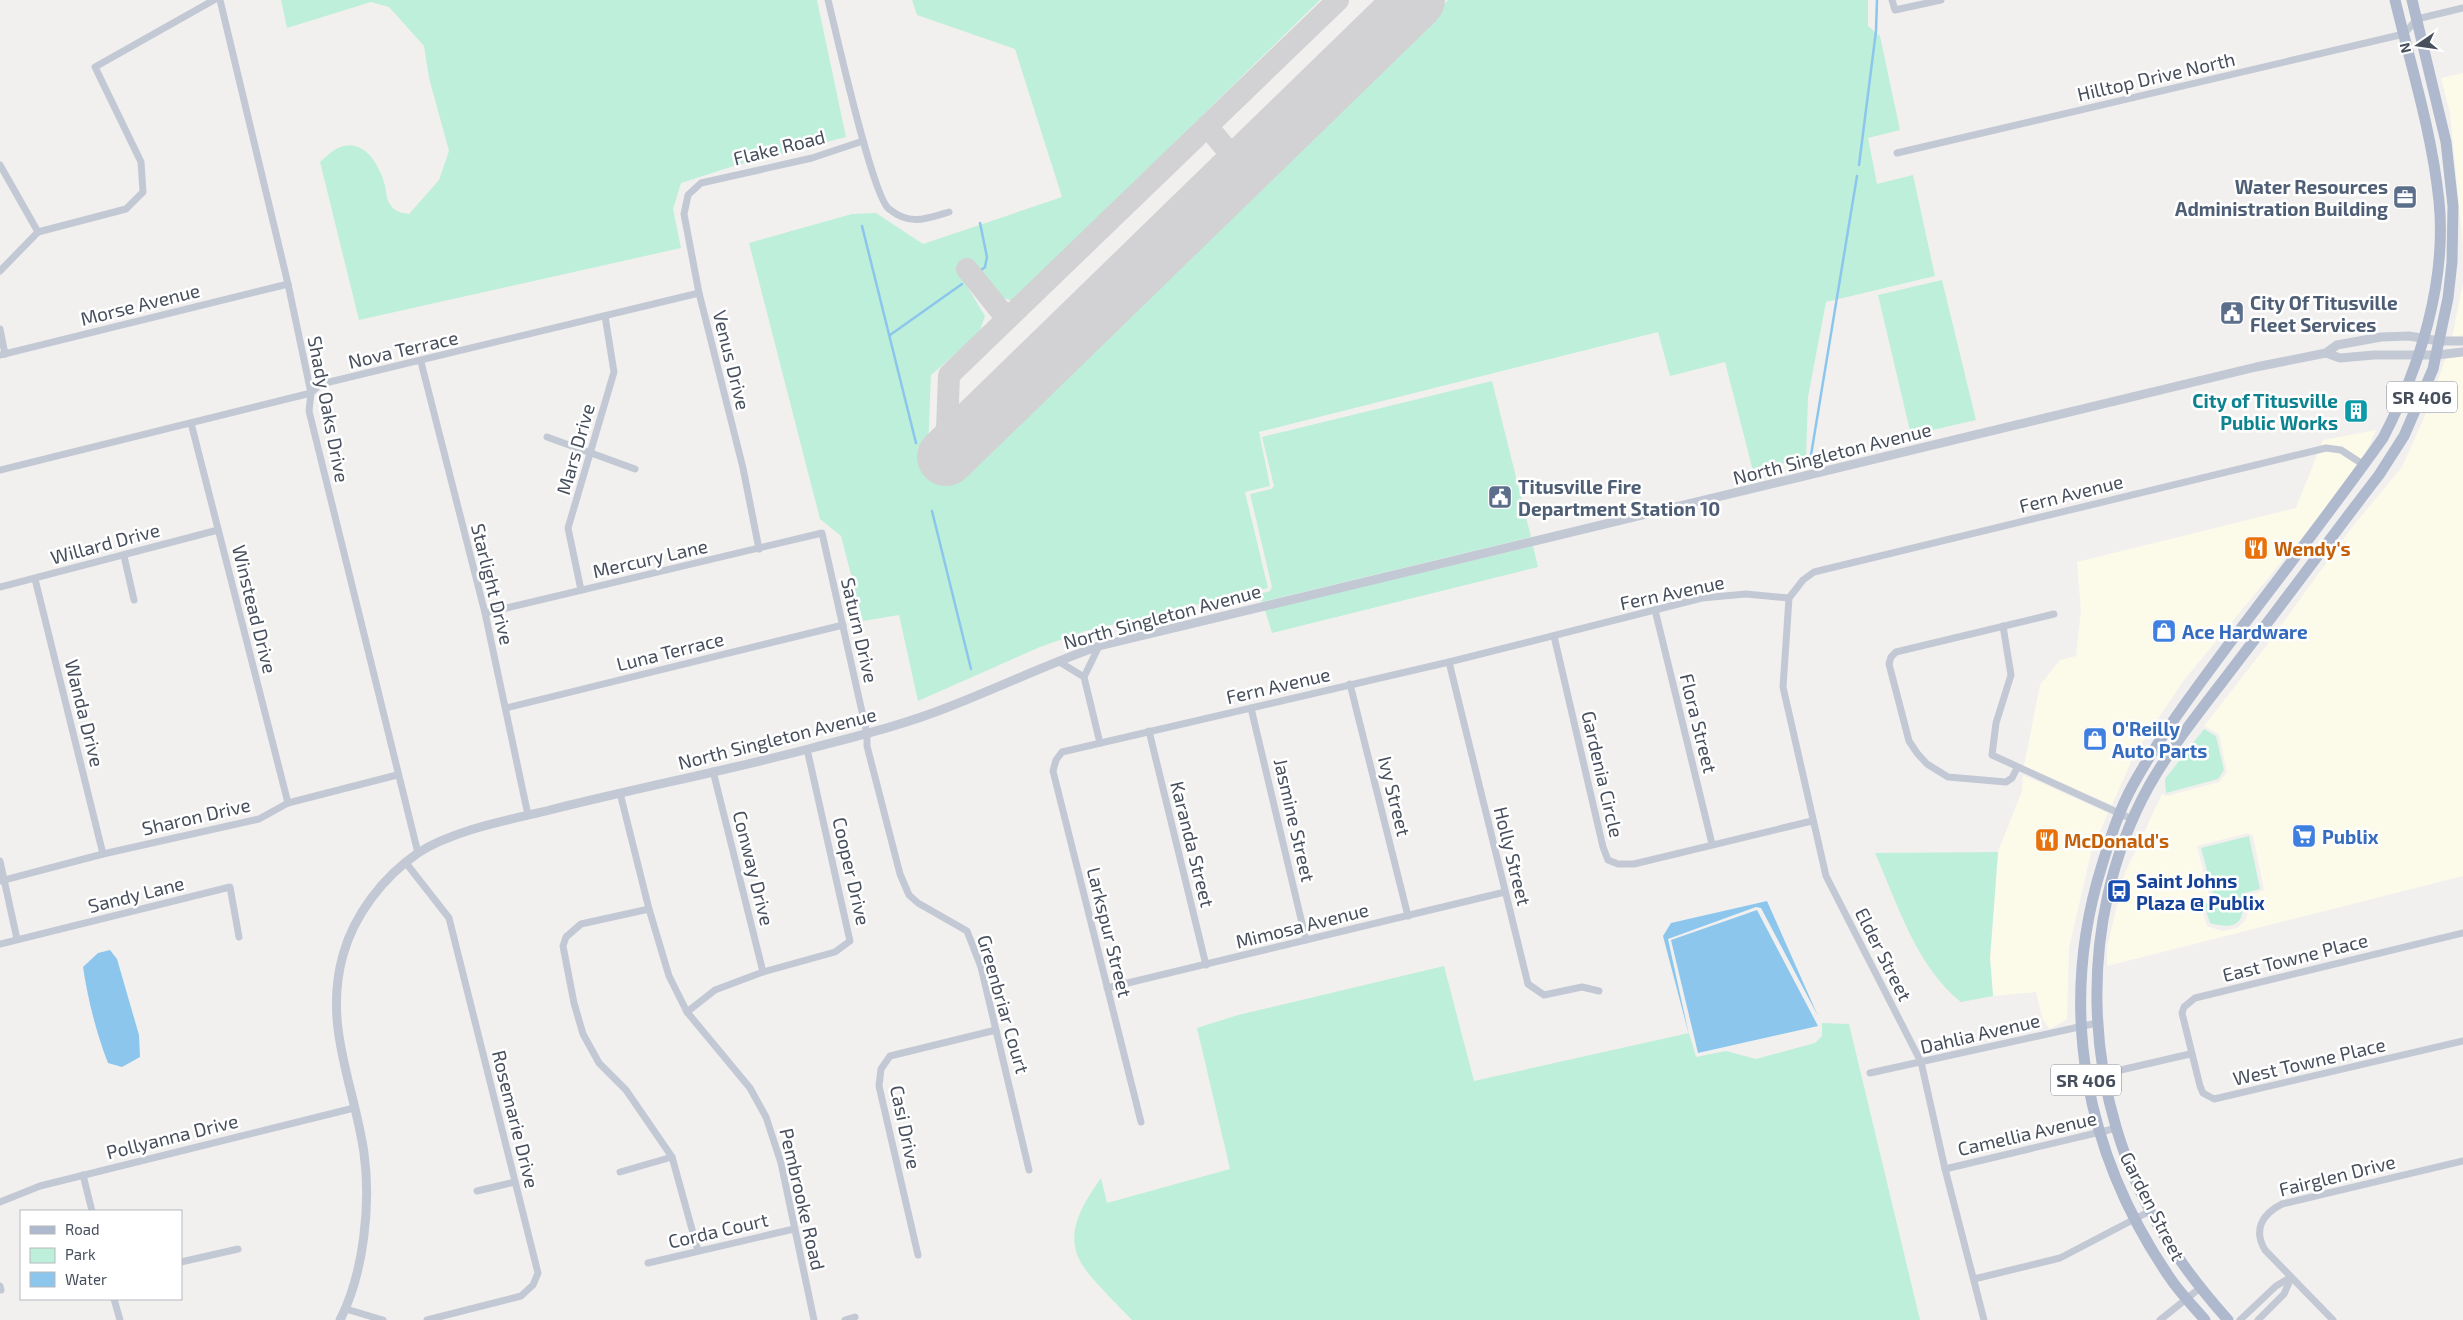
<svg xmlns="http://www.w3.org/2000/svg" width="2463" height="1320" viewBox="0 0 2463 1320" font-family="'Exo 2',sans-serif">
<rect width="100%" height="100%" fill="#f2f0ef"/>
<g fill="#fcfae9" fill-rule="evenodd">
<polygon points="2463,73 2463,247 2450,113 2441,78"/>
<polygon points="2463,283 2463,335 2452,338"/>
<path d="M 2447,354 L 2463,355 L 2463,876 L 2107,966 L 2107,947 L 2125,873 L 2162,794 L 2167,796 L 2219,782 L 2227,772 L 2219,734 L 2204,726 L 2264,649 L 2353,526 L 2402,467 L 2428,409 ZM 2248,833 L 2253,836 L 2264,890 L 2246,897 L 2248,910 L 2246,920 L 2237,928 L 2222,931 L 2207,926 L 2200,904 L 2210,899 L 2197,846 Z"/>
<polygon points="2376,430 2364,457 2335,497 2184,680 2135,753 2112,805 2024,766 2040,685 2060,660 2076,656 2081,610 2077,562 2296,508 2323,440"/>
<polygon points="2023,775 2108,813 2091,853 2069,948 2067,1019 2050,1029 2043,1020 2036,992 1993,996 1990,958 1998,852 2022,791"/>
</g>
<g fill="#beefda">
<path d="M 281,0 L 817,0 L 846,137 L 734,166 L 681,183 L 673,209 L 681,248 L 359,320 L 320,162 C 325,158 331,151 338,148 C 362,137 378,162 384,182 C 387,190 385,200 392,207 C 396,212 403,213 409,214 L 439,180 L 449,151 L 429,78 L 424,46 L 389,7 L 371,2 L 287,28 Z"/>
<polygon points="912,0 1320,0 1013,301 993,295 971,263 959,273 985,316 979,333 931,375 928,450 955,483 1448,0 1868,0 1868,26 1880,36 1900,130 1868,138 1877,184 1913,175 1935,276 1826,302 1808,397 1806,458 1753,471 1725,362 1670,376 1658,332 1259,432 1270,486 1245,492 1268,588 1085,631 1040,647 918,701 899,615 863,621 841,536 820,519 749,243 852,214 876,213 923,244 1062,197 1015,49 917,15"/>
<polygon points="1942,280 1976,420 1911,435 1878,295"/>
<polygon points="1492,381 1531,537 1262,602 1260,594 1270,591 1272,587 1250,494 1271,489 1274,486 1262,437"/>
<polygon points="1533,546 1538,567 1272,633 1265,610"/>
<polygon points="2204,729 2216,736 2224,770 2218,779 2166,793 2165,779"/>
<path d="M 2249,836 L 2260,889 L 2241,894 C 2247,922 2237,931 2210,923 L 2204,904 L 2215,901 L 2201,848 Z"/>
<path d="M 1998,852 L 1990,958 L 1993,996 L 1961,1002 C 1916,966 1898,905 1875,853 Z"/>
<path d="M 1444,966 L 1474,1081 L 1689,1033 L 1696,1057 L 1726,1051 L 1756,1059 L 1815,1043 L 1822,1036 L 1822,1023 L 1849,1024 L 1920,1320 L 1132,1320 C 1120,1307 1085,1274 1079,1259 C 1065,1230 1085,1201 1101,1178 L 1107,1203 L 1230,1169 L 1197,1028 L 1238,1015 Z"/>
</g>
<g fill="#8cc6ec">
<polygon points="1767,901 1818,1016 1761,908 1756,907 1668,939 1689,1035 1663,936 1671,923"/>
<polygon points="1757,910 1818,1026 1698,1053 1671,940"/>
<path d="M 110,950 L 117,959 L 139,1035 L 140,1057 L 122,1067 L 108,1063 C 96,1032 88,1000 83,967 L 98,953 Z"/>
</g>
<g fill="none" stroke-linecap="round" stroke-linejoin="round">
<g stroke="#8cc6ec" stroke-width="2.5">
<polyline points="1859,165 1876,31 1877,0"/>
<polyline points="980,223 987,257 985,267 980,271"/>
<polyline points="862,226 916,443"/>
<polyline points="890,335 962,284"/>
<polyline points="1811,455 1857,176"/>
<polyline points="932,511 971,669"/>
</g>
<g stroke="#d2d2d4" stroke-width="22">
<polyline points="1207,126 1243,169"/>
<polyline points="967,269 1007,319"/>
<polyline points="946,457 949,375 1338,0"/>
</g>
<polyline stroke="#d2d2d4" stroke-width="58" points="946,457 1416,0"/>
<g stroke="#c3c9d4" stroke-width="7">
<polyline points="220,0 288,284 311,393 309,411 418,853"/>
<path d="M 828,0 C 836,31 872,196 889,209 C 910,226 926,219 949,212"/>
<polyline points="1892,0 1895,10 1941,0"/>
<polyline points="1897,153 2404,34 2417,19 2463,8"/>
<polyline points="0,165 38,232"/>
<polyline points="0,271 38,232 126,209 143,192 141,162 95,67 214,0"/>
<polyline points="0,329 5,354"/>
<polyline points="0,355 288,284"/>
<polyline points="421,362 485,613 528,815"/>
<polyline points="191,423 288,803"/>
<polyline points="547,437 635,469"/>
<polyline points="0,470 311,393 321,384 699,293"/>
<polyline points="759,549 743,468 699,293 684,214 688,195 701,183 812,158 863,141"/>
<polyline points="124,556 134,600"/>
<polyline points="35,579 103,854"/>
<polyline points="0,587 218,530"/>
<polyline points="581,590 568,528 614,372 605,316"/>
<polyline points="1789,598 1783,687 1826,876 1921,1062 1945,1169 1984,1320"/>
<polyline points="1655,610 1712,844"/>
<polyline points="485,613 822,533 867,734 867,746 900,874 909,895 918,903 967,931 981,967 1029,1170"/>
<polyline points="2003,626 2011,675 1996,723 1992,755 2134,820"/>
<polyline points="1554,636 1603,847 1608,860 1618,864 1634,864 1812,821"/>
<polyline points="1099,646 1084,677 1100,743"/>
<polyline points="1058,661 1084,677"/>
<polyline points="1449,662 1528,984 1544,995 1582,987 1599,991"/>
<polyline points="1350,684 1408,916"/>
<polyline points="506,708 843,625"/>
<polyline points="1251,708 1306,940"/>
<polyline points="1149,731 1206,965"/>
<polyline points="2017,768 2012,778 2006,782 1948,777 1927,764 1917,753 1909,741 1889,664 1891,657 1896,652 2054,614"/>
<polyline points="713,771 763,972"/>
<polyline points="620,793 649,909 669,976 687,1012 750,1088 766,1117 781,1163 814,1320"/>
<polyline points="0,861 17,939"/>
<polyline points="406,863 449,918 538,1273 533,1285 521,1296 427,1320"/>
<polyline points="0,881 103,854 259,819 288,803 397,775"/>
<polyline points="649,909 581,924 566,937 563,946 574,1003 583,1034 599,1063 626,1090 672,1157 698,1251"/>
<polyline points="2463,933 2195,998 2184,1007 2182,1013 2200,1086 2203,1093 2214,1099 2463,1041"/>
<polyline points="0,944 230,887 239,937"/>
<polyline points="1107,988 1505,892"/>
<polyline points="687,1012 715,990 763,972 835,952 850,941 807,749"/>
<polyline points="1870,1073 2097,1023"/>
<polyline points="2086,1078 2190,1054"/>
<polyline points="1141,1122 1053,771 1056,760 1062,752 1449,662 1702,598 1746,594 1789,598 1803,580 1814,572 2326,448 2341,450 2364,465"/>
<polyline points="1945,1169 2117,1128"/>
<polyline points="620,1172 672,1157"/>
<polyline points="83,1175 92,1211"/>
<polyline points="477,1191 515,1182"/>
<polyline points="0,1202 40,1186 354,1108"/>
<polyline points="918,1255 879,1086 881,1069 890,1056 996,1030"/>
<polyline points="181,1262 238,1249"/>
<polyline points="648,1263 794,1229"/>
<polyline points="1974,1279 2060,1258 2150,1211"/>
<polyline points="0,1286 1,1290"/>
<polyline points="114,1299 120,1320"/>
<polyline points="346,1309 383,1320"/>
<polyline points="845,1320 855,1317"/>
<polyline points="2160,1320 2200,1288"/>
<polyline points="2240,1320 2276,1286 2291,1277"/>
<polyline points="2258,1320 2284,1294 2291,1278"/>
<path d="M 2333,1320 L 2265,1250 C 2253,1230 2262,1214 2282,1204 L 2463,1161"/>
</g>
<g stroke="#c3c9d4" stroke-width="9">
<polyline points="2326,353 2340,358 2374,355 2437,355 2463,352"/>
<path d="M 340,1320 C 364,1273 371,1204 364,1153 C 354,1084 323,1026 343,955 C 354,915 383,877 418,853 C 453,830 509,820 550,810 C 637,788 725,771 812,748 C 857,736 903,725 946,708 C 998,688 1047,664 1099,646 L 2256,367 L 2326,353 L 2337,345 L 2381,337 L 2409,336 L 2439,341 L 2463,341"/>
</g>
<g stroke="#afb9ce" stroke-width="11">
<path d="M 2205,1320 C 2193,1306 2180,1293 2170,1278 C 2085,1154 2057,1009 2102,865 C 2110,839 2119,810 2133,785 C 2160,736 2195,690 2229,644 C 2281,576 2333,508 2383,438 C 2420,367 2447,282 2439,201 C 2432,133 2411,66 2395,0"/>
<path d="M 2228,1320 C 2204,1293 2182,1266 2164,1235 C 2082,1103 2073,923 2149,786 C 2174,742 2208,701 2239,660 C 2286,599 2332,536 2379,475 L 2404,436 L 2433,369 L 2448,298 L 2452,262 L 2453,206 L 2446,142 L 2412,0"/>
</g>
</g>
<defs>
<symbol id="office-square" viewBox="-11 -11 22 22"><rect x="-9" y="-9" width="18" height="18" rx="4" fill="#5c6f8a" stroke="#fff"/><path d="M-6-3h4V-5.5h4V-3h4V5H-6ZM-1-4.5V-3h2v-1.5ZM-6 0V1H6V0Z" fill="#fff"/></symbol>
<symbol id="civic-square" viewBox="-11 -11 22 22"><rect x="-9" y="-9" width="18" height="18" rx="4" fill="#5c6f8a" stroke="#fff"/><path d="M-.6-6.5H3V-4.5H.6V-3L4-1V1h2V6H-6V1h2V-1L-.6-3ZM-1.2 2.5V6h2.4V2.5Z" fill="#fff"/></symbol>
<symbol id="building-square" viewBox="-11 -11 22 22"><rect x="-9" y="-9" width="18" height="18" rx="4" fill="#0f9aa8" stroke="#fff"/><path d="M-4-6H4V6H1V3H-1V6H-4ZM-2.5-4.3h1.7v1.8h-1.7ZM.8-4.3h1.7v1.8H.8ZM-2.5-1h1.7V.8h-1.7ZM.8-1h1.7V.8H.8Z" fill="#fff"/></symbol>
<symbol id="restaurant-square" viewBox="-11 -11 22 22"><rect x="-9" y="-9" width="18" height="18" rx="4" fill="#e8710a" stroke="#fff"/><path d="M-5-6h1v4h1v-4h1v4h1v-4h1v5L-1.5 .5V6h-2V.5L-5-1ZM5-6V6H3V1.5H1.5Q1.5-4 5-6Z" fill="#fff"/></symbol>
<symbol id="shop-square" viewBox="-11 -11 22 22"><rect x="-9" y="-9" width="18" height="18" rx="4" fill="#3f7fe0" stroke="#fff"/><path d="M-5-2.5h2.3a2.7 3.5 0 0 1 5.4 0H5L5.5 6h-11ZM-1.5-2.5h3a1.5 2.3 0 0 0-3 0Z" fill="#fff"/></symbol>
<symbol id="supermarket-square" viewBox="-11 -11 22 22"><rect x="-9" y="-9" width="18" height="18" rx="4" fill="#3f7fe0" stroke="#fff"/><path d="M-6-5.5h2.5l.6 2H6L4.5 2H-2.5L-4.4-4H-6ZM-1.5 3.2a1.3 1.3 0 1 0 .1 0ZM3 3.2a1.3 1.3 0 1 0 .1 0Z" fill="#fff"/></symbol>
<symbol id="bus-square" viewBox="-11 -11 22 22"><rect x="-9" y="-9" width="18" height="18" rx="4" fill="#1a4fb4" stroke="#fff"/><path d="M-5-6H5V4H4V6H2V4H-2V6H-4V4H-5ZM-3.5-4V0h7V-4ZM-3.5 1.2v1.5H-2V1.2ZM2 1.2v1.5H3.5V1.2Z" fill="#fff"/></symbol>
</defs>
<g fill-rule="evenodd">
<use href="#office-square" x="2391" y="183" width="28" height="28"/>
<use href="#civic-square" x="2218" y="299" width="28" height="28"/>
<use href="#building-square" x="2342" y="397" width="28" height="28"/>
<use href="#civic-square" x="1486" y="483" width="28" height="28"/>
<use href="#restaurant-square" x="2242" y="534" width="28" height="28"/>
<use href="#shop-square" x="2150" y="617" width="28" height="28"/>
<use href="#shop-square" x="2081" y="725" width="28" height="28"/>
<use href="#supermarket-square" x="2290" y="822" width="28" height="28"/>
<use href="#restaurant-square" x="2033" y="826" width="28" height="28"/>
<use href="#bus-square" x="2105" y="877" width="28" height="28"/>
</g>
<g text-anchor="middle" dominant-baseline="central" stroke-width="5" stroke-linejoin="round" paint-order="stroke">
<g fill="#fff" stroke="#7e848e" stroke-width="1">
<rect x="2387" y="381.5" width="70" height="31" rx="4"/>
<rect x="2051" y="1064.5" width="70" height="31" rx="4"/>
</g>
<g font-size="18" font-weight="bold" fill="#474f5d">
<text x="2422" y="397">SR 406</text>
<text x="2086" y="1080">SR 406</text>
</g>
<g font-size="19" fill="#474f5d" stroke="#fff">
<text transform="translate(2156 76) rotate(-13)">Hilltop Drive North</text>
<text transform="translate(779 147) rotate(-14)">Flake Road</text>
<text transform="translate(140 304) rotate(-14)">Morse Avenue</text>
<text transform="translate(403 349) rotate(-13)">Nova Terrace</text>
<text transform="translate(732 360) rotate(76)">Venus Drive</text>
<text transform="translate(329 409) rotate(79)">Shady Oaks Drive</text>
<text transform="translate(575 449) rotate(-74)">Mars Drive</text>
<text transform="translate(1832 453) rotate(-14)">North Singleton Avenue</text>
<text transform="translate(2071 493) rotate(-14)">Fern Avenue</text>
<text transform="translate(105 543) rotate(-15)">Willard Drive</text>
<text transform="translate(650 558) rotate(-13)">Mercury Lane</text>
<text transform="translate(493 584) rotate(76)">Starlight Drive</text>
<text transform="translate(1672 592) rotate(-12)">Fern Avenue</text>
<text transform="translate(255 609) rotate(76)">Winstead Drive</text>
<text transform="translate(1162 616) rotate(-15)">North Singleton Avenue</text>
<text transform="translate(860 630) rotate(77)">Saturn Drive</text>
<text transform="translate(670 651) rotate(-14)">Luna Terrace</text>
<text transform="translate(1278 685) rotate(-13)">Fern Avenue</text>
<text transform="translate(85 713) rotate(76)">Wanda Drive</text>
<text transform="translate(1699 723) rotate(76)">Flora Street</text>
<text transform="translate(777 738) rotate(-14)">North Singleton Avenue</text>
<text transform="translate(1603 774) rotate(77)">Gardenia Circle</text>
<text transform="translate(1395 796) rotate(76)">Ivy Street</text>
<text transform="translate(196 816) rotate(-13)">Sharon Drive</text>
<text transform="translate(1295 820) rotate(77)">Jasmine Street</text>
<text transform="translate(1193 844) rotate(76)">Karanda Street</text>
<text transform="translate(1513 856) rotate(76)">Holly Street</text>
<text transform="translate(754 868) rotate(76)">Conway Drive</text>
<text transform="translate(852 871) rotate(77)">Cooper Drive</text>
<text transform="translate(136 894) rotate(-14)">Sandy Lane</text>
<text transform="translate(1302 925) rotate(-14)">Mimosa Avenue</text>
<text transform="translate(1110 932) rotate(76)">Larkspur Street</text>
<text transform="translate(1884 954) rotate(63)">Elder Street</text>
<text transform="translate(2295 957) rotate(-14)">East Towne Place</text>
<text transform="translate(1004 1004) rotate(74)">Greenbriar Court</text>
<text transform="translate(1980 1033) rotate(-13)">Dahlia Avenue</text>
<text transform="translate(2309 1061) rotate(-13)">West Towne Place</text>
<text transform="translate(516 1119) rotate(76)">Rosemarie Drive</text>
<text transform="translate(906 1127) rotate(78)">Casi Drive</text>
<text transform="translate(2027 1133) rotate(-13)">Camellia Avenue</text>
<text transform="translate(172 1136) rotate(-14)">Pollyanna Drive</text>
<text transform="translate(2337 1175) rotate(-14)">Fairglen Drive</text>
<text transform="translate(803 1199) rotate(77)">Pembrooke Road</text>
<text transform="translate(2153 1206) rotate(63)">Garden Street</text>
<text transform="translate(718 1230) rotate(-13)">Corda Court</text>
</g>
<g font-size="19" font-weight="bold" fill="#4e5e75" stroke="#fff" text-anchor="start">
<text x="2388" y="186" text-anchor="end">Water Resources<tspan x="2388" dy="22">Administration Building</tspan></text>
<text x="2250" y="302">City Of Titusville<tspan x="2250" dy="22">Fleet Services</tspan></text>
<text x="1518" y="486">Titusville Fire<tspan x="1518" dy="22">Department Station 10</tspan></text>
</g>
<g font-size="19" font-weight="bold" fill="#0d838f" stroke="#fff" text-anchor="end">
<text x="2338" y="400">City of Titusville<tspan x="2338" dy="22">Public Works</tspan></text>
</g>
<g font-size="19" font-weight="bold" fill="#c56008" stroke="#fff" text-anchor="start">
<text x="2274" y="548">Wendy's</text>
<text x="2064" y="840">McDonald's</text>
</g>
<g font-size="19" font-weight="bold" fill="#366cbe" stroke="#fff" text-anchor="start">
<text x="2182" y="631">Ace Hardware</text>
<text x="2112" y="728">O'Reilly<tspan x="2112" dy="22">Auto Parts</tspan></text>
<text x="2322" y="836">Publix</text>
</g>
<g font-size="19" font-weight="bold" fill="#164399" stroke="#fff" text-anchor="start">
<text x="2136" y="880">Saint Johns<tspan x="2136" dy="22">Plaza @ Publix</tspan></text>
</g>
</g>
<rect x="20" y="1210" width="162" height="90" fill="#ffffff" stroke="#b5b9be"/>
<rect x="30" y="1226" width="25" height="8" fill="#afb9ce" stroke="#b5b9be"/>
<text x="65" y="1235" font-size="15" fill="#474f5d">Road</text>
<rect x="30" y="1248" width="25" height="15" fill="#beefda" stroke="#b5b9be"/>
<text x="65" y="1260" font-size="15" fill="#474f5d">Park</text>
<rect x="30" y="1272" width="25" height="15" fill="#8cc6ec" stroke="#b5b9be"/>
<text x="65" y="1285" font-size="15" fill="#474f5d">Water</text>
<g transform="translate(2418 45) rotate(257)" stroke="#ffffff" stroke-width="4" paint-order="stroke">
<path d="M0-4L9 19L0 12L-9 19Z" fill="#474f5d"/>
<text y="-8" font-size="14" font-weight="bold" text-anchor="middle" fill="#474f5d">N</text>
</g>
</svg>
